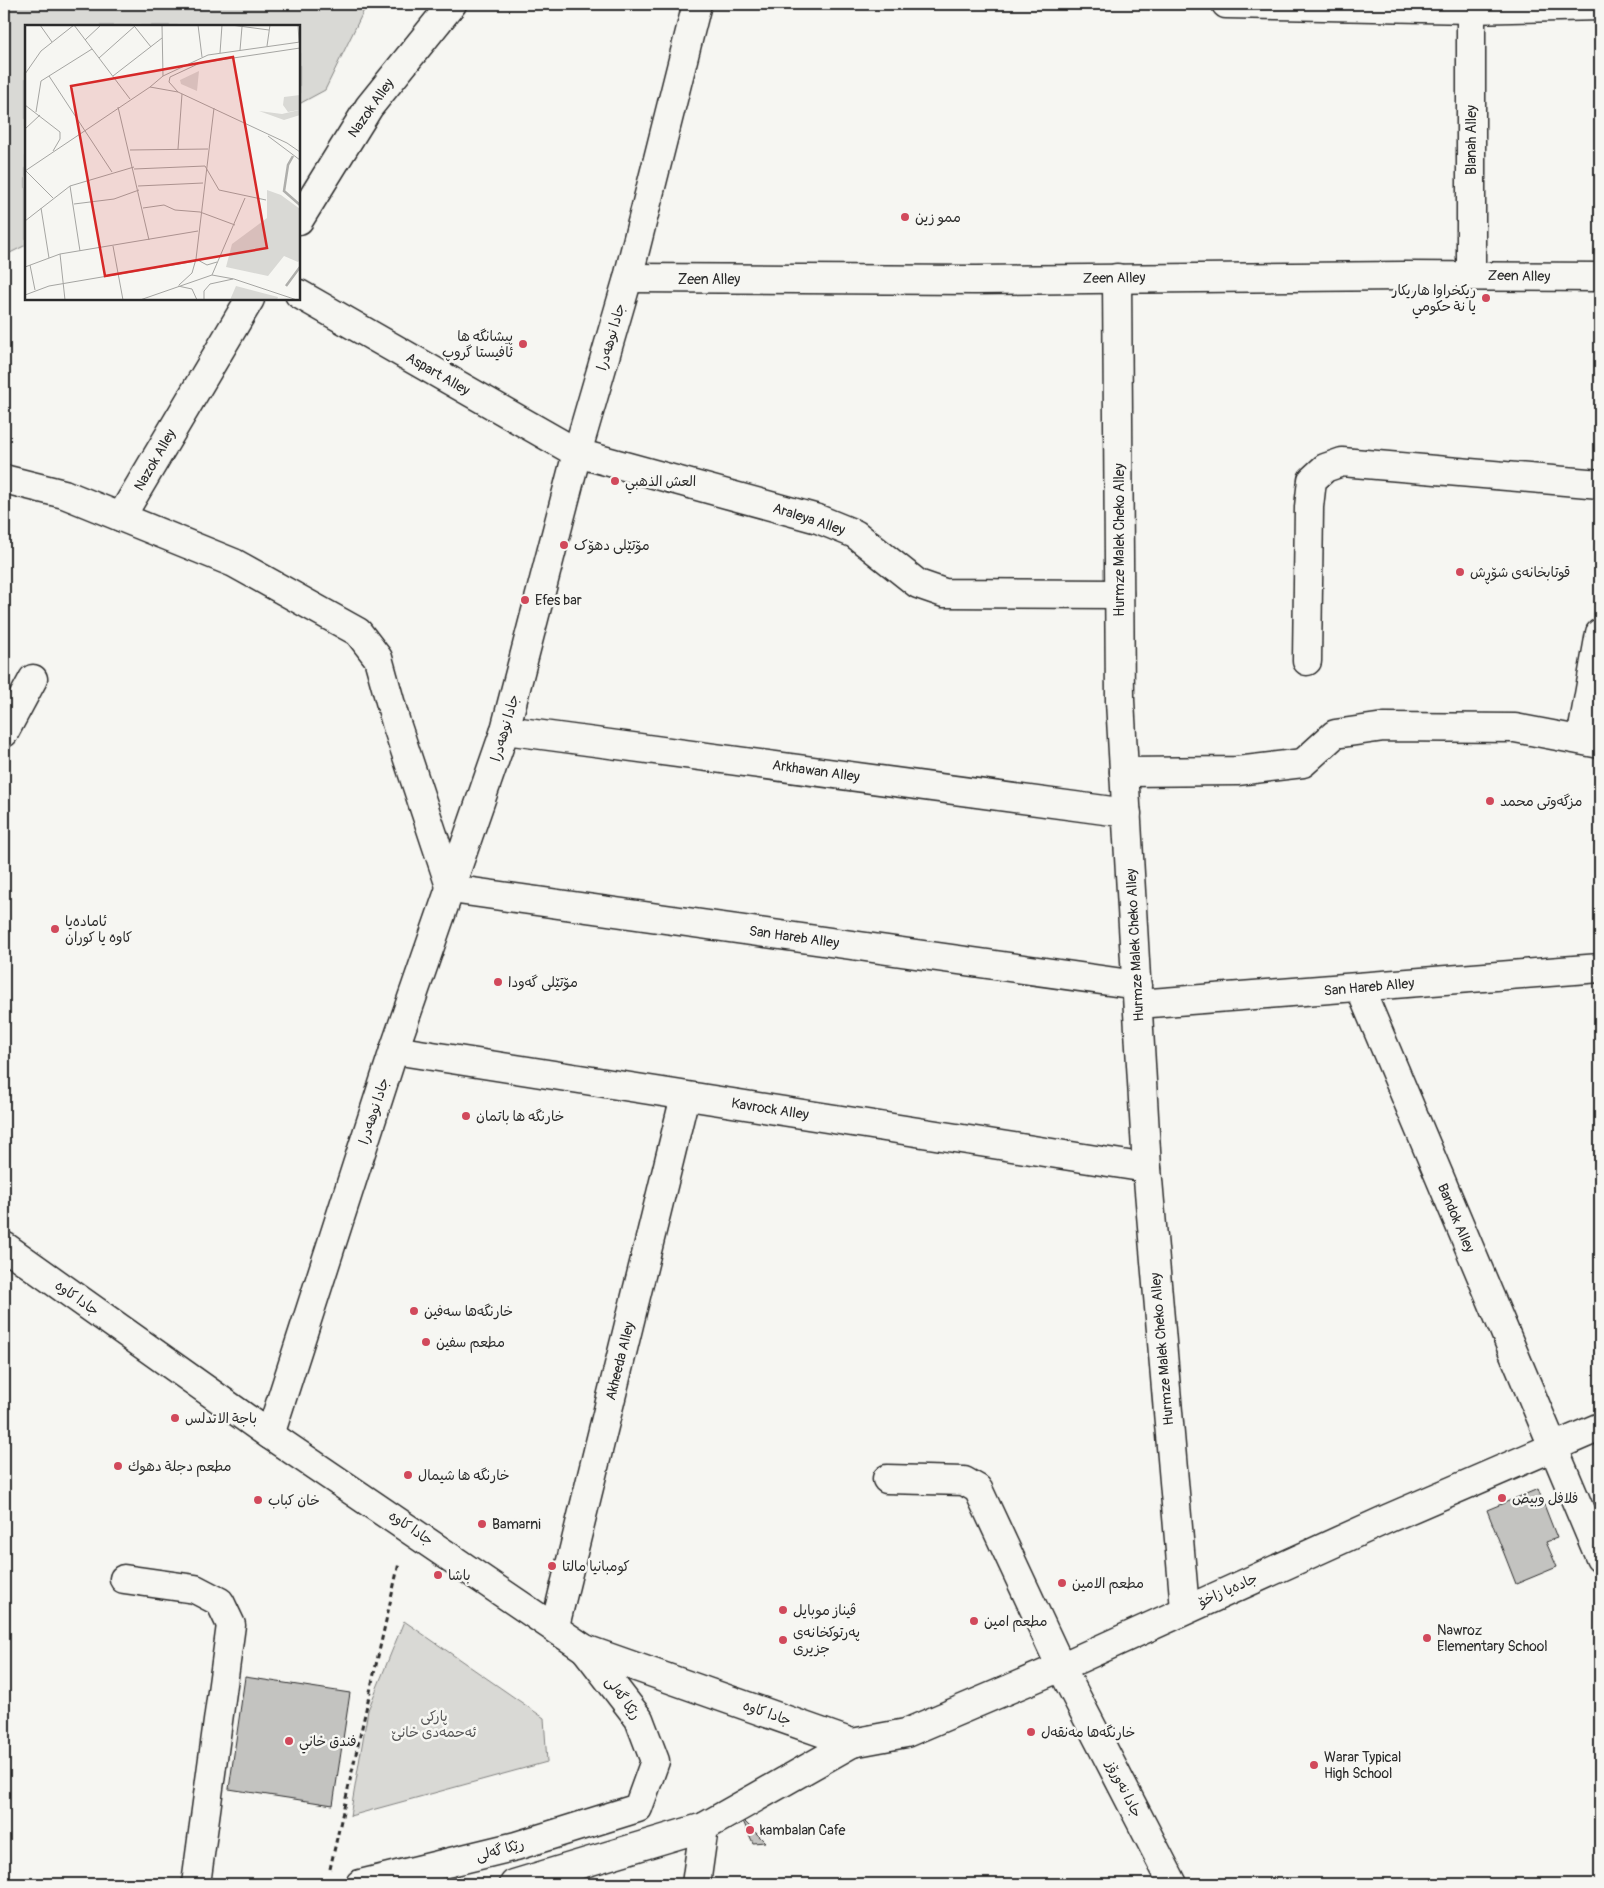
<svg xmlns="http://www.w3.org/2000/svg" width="1604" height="1888" viewBox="0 0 1604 1888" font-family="Pangolin,'Playpen Sans Arabic',sans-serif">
<rect width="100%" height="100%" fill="#f6f6f2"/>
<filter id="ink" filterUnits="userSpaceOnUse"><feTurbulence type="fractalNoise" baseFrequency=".02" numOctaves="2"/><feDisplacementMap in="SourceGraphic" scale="10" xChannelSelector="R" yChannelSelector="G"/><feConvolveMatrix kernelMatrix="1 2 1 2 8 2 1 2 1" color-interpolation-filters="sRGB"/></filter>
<g filter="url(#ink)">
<g fill="#d9d9d5" stroke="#828280">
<polygon points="4,4 367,4 325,90 299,104 299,26 26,26 26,245 4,256"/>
<polygon points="404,1621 544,1718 547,1762 350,1816 368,1710"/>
</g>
<g fill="#c3c3c0" stroke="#2b2b2b">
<polygon points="1538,1489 1557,1538 1546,1542 1557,1567 1516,1584 1487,1510"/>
<polygon points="245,1677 350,1693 333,1805 229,1789"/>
<polygon points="742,1819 765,1842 753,1843"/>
</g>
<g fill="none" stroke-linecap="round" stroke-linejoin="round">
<defs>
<g id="minor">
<polyline points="1226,4 1471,9 1600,6"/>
<polyline points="299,220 369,107 452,4"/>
<polyline points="1471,275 1471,4"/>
<polyline points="628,278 976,280 1404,276 1600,277"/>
<polyline points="1117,278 1120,701 1147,1168 1185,1609"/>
<polyline points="299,294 577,453 818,519 855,534 918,584 944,593 1119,594"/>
<polyline points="4,479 64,494 234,563 358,632 378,658 396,723 451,889 1137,985"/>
<polyline points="121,517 250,299"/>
<polyline points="1307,661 1309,507 1312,480 1325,468 1342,462 1600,484"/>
<polyline points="505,730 1127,813"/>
<polyline points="4,733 33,679"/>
<polyline points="1581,740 1600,633"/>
<polyline points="1124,772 1237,771 1303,763 1335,734 1384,727 1515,728 1600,744"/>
<polyline points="1360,988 1600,1558"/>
<polyline points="1138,1004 1600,968"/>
<polyline points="394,1050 1147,1168"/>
<polyline points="270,1435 394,1050 505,730 577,453 628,278 697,4"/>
<polyline points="887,1479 964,1481 978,1489 1061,1667 1173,1884"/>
<polyline points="124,1579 195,1589 220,1602 231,1625 196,1884"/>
<polyline points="555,1626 685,1096"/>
<polyline points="696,1884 704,1827"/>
</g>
<g id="major">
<polyline points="360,1884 516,1846 638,1808 655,1761 639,1719 585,1649"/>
<polyline points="514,1884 704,1827 852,1743"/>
</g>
<polyline id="highway" points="4,1246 270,1435 585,1649 852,1743 906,1733 1061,1667 1389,1518 1600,1427"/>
</defs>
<use href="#minor" stroke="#2b2b2b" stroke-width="31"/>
<use href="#major" stroke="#2b2b2b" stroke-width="31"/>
<use href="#highway" stroke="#2b2b2b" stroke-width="31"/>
<polyline stroke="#2b2b2b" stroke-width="3" stroke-dasharray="5 4" stroke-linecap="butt" points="330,1869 399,1563"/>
<use href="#minor" stroke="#f6f6f2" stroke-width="28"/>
<use href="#major" stroke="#f6f6f2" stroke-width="28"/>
<use href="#highway" stroke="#f6f6f2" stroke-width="28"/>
</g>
</g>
<g fill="#d1495b" stroke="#f6f6f2" stroke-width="2">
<circle cx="905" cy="217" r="5"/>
<circle cx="1486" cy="298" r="5"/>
<circle cx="523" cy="344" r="5"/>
<circle cx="615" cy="481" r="5"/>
<circle cx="564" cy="545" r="5"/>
<circle cx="1460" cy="572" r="5"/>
<circle cx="525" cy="600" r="5"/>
<circle cx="1490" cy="801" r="5"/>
<circle cx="55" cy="929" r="5"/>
<circle cx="498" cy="982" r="5"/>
<circle cx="466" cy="1116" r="5"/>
<circle cx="414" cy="1311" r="5"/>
<circle cx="426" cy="1342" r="5"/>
<circle cx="175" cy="1418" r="5"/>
<circle cx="118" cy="1466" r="5"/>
<circle cx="408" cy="1475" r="5"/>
<circle cx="1502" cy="1498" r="5"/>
<circle cx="258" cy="1500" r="5"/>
<circle cx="482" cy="1524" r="5"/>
<circle cx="552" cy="1566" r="5"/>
<circle cx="438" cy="1575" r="5"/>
<circle cx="1062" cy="1583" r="5"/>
<circle cx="783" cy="1610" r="5"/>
<circle cx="974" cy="1621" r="5"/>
<circle cx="1427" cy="1638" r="5"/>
<circle cx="783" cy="1640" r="5"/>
<circle cx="1031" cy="1732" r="5"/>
<circle cx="289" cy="1741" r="5"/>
<circle cx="1314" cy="1765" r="5"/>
<circle cx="750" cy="1830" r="5"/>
</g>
<g text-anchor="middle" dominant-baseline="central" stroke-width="5" stroke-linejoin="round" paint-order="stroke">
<g font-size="14" fill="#2b2b2b" stroke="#f6f6f2">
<text transform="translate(371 108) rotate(-55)">Nazok Alley</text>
<text transform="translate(1471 140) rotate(-90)">Blanah Alley</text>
<text transform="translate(1519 276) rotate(1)">Zeen Alley</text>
<text transform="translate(1114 278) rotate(-1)">Zeen Alley</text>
<text x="709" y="279">Zeen Alley</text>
<text transform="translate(611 337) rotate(-74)">جادا نوهەدرا</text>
<text transform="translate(438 374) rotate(30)">Aspart Alley</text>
<text transform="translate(155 460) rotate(-60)">Nazok Alley</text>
<text transform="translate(809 519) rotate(18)">Araleya Alley</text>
<text transform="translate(1119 540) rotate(-90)">Hurmze Malek Cheko Alley</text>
<text transform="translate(505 728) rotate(-74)">جادا نوهەدرا</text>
<text transform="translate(816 771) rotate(8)">Arkhawan Alley</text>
<text transform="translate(794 937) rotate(8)">San Hareb Alley</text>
<text transform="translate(1135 945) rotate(-93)">Hurmze Malek Cheko Alley</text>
<text transform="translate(1369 987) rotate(-5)">San Hareb Alley</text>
<text transform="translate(770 1109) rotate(9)">Kavrock Alley</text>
<text transform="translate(374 1111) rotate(-72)">جادا نوهەدرا</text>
<text transform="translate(1456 1218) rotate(67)">Bandok Alley</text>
<text transform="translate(77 1298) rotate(35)">جادا کاوه‌</text>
<text transform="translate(1162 1349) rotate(-95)">Hurmze Malek Cheko Alley</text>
<text transform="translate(620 1361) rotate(-76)">Akheeda Alley</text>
<text transform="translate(411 1528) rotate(34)">جادا کاوه‌</text>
<text transform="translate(1228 1590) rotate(-24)">جادەیا زاخۆ</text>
<text transform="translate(623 1698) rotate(54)">رێکا گه‌لی</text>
<text transform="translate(767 1713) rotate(19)">جادا کاوه‌</text>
<text transform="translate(1124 1789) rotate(63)">جادا نەورۆز</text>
<text transform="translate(500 1850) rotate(-15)">رێکا گەلی</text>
</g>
<g font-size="14" fill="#2b2b2b" stroke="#f6f6f2" text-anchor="start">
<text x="915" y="217">ممو زين</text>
<text x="1476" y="290" text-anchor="end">ريكخراوا هاريكار<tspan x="1476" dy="16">يا نة حكومي</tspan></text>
<text x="513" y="336" text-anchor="end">پيشانگه ها<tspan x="513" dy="16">ئافيستا گروپ</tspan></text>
<text x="625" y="481">العش الذهبي</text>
<text x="574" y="545">مۆتێلی دهۆک</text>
<text x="1470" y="572">قوتابخانەی شۆڕش</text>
<text x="535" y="600">Efes bar</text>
<text x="1500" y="801">مزگەوتی محمد</text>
<text x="65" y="921">ئاماده‌یا<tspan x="65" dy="16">کاوه‌ یا کوران</tspan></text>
<text x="508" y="982">مۆتێلی گەودا</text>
<text x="476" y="1116">خارنگه ها باتمان</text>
<text x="424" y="1311">خارنگەها سەفین</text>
<text x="436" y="1342">مطعم سفين</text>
<text x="185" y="1418">باجة الاندلس</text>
<text x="128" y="1466">مطعم دجلة دهوك</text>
<text x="418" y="1475">خارنگه ها شيمال</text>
<text x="1512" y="1498">فلافل وبيض</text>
<text x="268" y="1500">خان كباب</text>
<text x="492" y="1524">Bamarni</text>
<text x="562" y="1566">كومبانيا مالتا</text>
<text x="448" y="1575">باشا</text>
<text x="1072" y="1583">مطعم الامين</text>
<text x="793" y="1610">ڤيناز موبايل</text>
<text x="984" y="1621">مطعم امين</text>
<text x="1437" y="1630">Nawroz<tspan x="1437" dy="16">Elementary School</tspan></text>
<text x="793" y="1632">پەرتوکخانەی<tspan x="793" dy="16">جزیری</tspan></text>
<text x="1041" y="1732">خارنگەها مەنقەل</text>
<text x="299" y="1741">فندق خاني</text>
<text x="1324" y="1757">Warar Typical<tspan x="1324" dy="16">High School</tspan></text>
<text x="760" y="1830">kambalan Cafe</text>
</g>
<g font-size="14" fill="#565656" stroke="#f6f6f2">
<text x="434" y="1716">پارکی<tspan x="434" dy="16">ئەحمەدی خانێ</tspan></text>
</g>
</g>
<g transform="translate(25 25)">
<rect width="275" height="275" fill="#f6f6f2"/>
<path d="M 174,46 L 172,66 L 156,59 L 155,55 ZM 275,70 L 275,90 L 259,95 L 234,86 L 257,89 L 274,85 L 263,87 L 258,80 L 259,72 ZM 242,165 L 256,170 L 275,184 L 275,235 L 273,237 L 259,231 L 243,251 L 201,242 L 207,219 L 242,193 ZM 211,261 L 253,272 L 252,275 L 205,275 Z" fill="#d9d9d5"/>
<path fill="none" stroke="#aeaeab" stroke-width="2.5" d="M 268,131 L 263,140 L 259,166 L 275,180M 261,261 L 275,242"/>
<path fill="none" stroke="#a5a5a2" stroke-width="1" d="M 15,0 L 27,17M 49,0 L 105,74M 137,0 L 138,51M 173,0 L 177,32M 206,0 L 244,5M 273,0 L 274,17M 110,2 L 126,22M 60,15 L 76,0M 242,21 L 245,0M 215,25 L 217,2M 195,28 L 197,0M 74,33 L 111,0M 0,49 L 16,26 L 49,0M 24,51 L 87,147M 88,51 L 137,13M 125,62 L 138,51 L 183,30 L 275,17M 153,67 L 144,57 L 145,52 L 175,38 L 275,23M 0,80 L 35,107 L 35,114 L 28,126M 93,82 L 124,215M 11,87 L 16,56 L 67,24M 0,104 L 15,90M 243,111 L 275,135M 153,124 L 157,69M 105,125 L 183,124M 109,144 L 180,141 L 194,165 L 241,175M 0,146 L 125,62 L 153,67 L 262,118 L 275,127M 1,146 L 28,173M 45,161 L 55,226M 113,161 L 178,158M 49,179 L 89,174 L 114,165M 16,183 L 24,233M 118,183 L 139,180 L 150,185 L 175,187 L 210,200M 0,196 L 45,161 L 109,142M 88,221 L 98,275M 35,229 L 40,275M 171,234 L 182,240 L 192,237M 5,240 L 10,265M 0,242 L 35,229 L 173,206M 187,250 L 220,173M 154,260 L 167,248 L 171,234 L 189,83M 153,261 L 167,264 L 172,275M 0,270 L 24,261 L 171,236M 115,275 L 187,250 L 209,254 L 272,275M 179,275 L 179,266 L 185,259 L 208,254"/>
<path fill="#d62828" fill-opacity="0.15" stroke="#d62828" stroke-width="2.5" d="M 208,32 L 242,223 L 80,251 L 46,61 Z"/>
<rect width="275" height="275" fill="none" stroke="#2b2b2b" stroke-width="2.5"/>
</g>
<rect width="1604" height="1888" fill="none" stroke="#f6f6f2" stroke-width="20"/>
<rect x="10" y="10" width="1584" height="1868" fill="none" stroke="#2b2b2b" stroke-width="2" filter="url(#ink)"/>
</svg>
